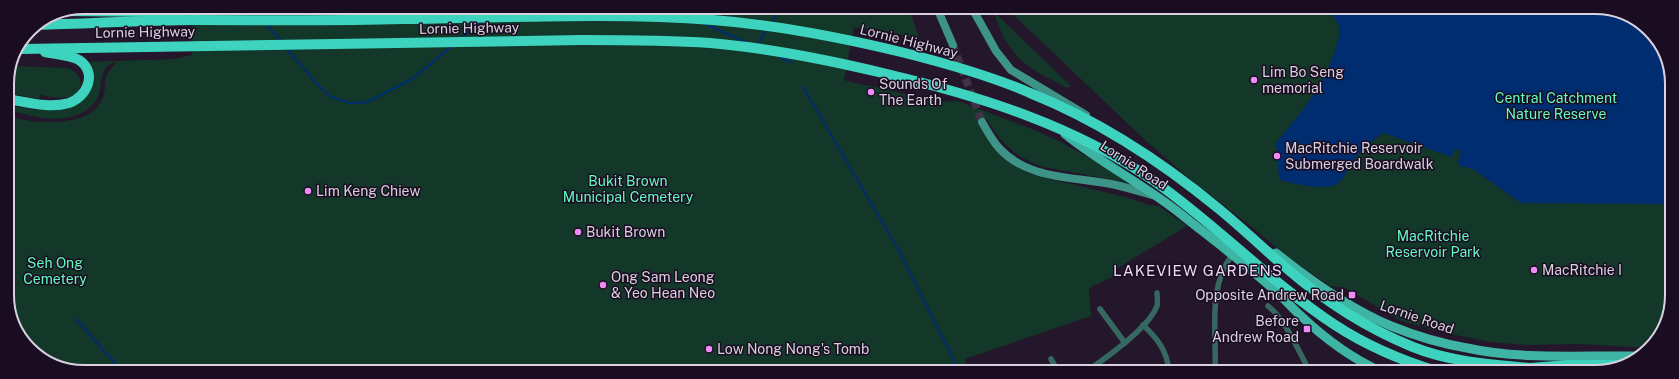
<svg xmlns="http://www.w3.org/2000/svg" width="1679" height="379" viewBox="0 0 1679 379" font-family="'Public Sans',sans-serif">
<rect width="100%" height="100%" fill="#24162b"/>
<g fill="#133728">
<path d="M 193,7 L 909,8 L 919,38 L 854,27 L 844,80 C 856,84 868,85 881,88 C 906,94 932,104 958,101 L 1032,129 L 1061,142 L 1135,184 L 1044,167 C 1017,159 1001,143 987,120 L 979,123 L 1013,164 L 1027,172 L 1043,177 L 1129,198 L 1149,205 L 1159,206 L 1187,226 L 1116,269 L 1112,277 L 1089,288 L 1091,316 L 965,359 L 968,371 L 69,371 L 30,350 L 9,310 L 7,114 C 13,116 19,119 25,120 C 45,124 84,124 98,106 C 108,93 103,86 107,74 C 109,70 114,66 117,62 C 96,64 105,89 95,102 C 75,128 33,118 7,109 L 7,105 L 37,110 L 38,107 L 85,98 L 85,62 L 173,59 L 192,55 Z"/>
<polygon points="1006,8 1610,8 1649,29 1670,69 1671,310 1648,348 1579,344 1527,345 1490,342 1446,333 1401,321 1345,288 1330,286 1286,256 1252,227 1196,184 1146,141"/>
<path d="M 993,11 L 1071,86 L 1067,88 C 1047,77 1023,68 1010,47 C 1002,37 998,23 993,11 Z"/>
<path d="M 13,66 L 68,68 C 84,74 86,92 68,97 C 59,99 50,97 40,95 L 39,99 L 7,93 L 7,79 Z"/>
</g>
<path fill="#002c70" d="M 1327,8 L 1610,8 L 1649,29 L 1670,69 L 1671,204 L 1521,203 L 1473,169 L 1460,166 L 1457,161 L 1459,160 L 1461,151 L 1454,149 L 1452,157 L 1383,133 C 1372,140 1362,149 1354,160 C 1349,167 1345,177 1338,183 C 1328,192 1293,184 1281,180 L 1279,178 L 1276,143 C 1302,111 1323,89 1336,47 C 1338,40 1341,33 1339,26 C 1336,19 1332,13 1327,8 Z"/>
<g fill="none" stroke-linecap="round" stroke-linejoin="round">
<g stroke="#002c70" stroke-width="2">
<polyline points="251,7 260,17"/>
<polyline points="526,7 568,11"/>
<polyline points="697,8 698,16"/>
<polyline points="492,13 499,7"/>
<polyline points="265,23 281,41"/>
<polyline points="705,24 748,43"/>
<polyline points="771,24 780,8"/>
<polyline points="461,38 481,22"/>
<polyline points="758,44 767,29"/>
<polyline points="286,48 316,83 331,97 350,103 367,102 412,79 452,46"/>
<polyline points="778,56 790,62"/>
<polyline points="803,87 899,251 953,358 958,371"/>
<polyline points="76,319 122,371"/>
</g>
<polyline stroke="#3f3246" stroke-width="8" stroke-dasharray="8 4" stroke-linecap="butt" points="953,45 982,122"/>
<g stroke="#356860" stroke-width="5.5">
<path d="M 1268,306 C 1286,320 1299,352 1310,372"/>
<polyline points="1100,309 1125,343"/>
<path d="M 1143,325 C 1158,339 1167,351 1169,371"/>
<polyline points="1051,359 1058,371"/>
<path d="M 1087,371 C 1106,358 1149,328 1157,306 C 1158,302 1157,297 1157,293"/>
<path d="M 1215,372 C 1217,333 1207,288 1232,255"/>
</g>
<g stroke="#3c9386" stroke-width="8">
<polyline points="937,8 953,45"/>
<polyline points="972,8 996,51 1011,70 1086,115"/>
<path d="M 982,122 C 987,131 992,140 999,148 C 1029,181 1076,176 1116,185 C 1128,188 1140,191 1152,195"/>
</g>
<g stroke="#3eb5a4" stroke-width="9">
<path d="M 1065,134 C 1102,164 1145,185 1182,215 C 1212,239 1243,262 1272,288 C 1282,296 1290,306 1300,315 C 1323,337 1353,359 1382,372"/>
<path d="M 1276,253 C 1311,281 1350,309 1391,326 C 1413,335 1444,344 1467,348 C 1521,360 1582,355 1637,356"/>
</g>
<g stroke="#3dd3bf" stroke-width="10">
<polyline points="64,11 163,12 182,17"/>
<path d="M 36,25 C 89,24 142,20 195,20 C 265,20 334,21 403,19 C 506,18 610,12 713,20 C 777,25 839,37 901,52 C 945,63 989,75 1030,93 C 1100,121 1162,162 1219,209 C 1242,228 1263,248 1285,267 C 1323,300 1366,328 1413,347 C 1450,362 1491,364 1530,368 L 1537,372"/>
<path d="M 21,49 L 582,40 C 625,40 667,40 710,43 C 770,48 829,60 887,74 C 980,96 1075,126 1154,181 C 1217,225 1271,283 1335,325 C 1367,346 1403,361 1439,372"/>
<path d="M 7,99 C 27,102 49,109 69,103 C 87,97 98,73 79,60 C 70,55 55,54 45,52"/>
</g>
<polyline stroke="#3dd3bf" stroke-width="10" points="1530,368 1568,365 1617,365"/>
</g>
<g fill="#ef8bf7" stroke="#1a0d21" stroke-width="1.5">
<circle cx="1254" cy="80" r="4"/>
<circle cx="871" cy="92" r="4"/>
<circle cx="1277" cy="156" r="4"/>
<circle cx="308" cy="191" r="4"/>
<circle cx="578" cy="232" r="4"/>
<circle cx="1534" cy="270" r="4"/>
<circle cx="603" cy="285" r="4"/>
<rect x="1348" y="291" width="8" height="8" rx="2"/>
<rect x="1303" y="325" width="8" height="8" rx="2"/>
<circle cx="709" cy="349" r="4"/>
</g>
<g text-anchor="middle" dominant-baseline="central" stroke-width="3" stroke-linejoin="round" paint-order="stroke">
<g font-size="14" fill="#dad1df" stroke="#1a0d21">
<text transform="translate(469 28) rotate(-1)">Lornie Highway</text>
<text transform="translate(145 32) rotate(-1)">Lornie Highway</text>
<text transform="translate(909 41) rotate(14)">Lornie Highway</text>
<text transform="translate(1134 165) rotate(33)">Lornie Road</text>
<text transform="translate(1417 317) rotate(19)">Lornie Road</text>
</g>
<g font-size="14" fill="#dad1df" stroke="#1a0d21" text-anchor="start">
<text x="1262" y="72">Lim Bo Seng<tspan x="1262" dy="16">memorial</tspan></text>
<text x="879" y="84">Sounds Of<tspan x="879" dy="16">The Earth</tspan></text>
<text x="1285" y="148">MacRitchie Reservoir<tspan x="1285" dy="16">Submerged Boardwalk</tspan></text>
<text x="316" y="191">Lim Keng Chiew</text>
<text x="586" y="232">Bukit Brown</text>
<text x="1542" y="270">MacRitchie I</text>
<text x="611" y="277">Ong Sam Leong<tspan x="611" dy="16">&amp; Yeo Hean Neo</tspan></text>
<text x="1344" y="295" text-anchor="end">Opposite Andrew Road</text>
<text x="1299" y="321" text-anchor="end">Before<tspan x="1299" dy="16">Andrew Road</tspan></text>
<text x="717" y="349">Low Nong Nong's Tomb</text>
</g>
<g font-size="14" fill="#62fcc1" stroke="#1a0d21">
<text x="1556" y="98">Central Catchment<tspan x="1556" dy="16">Nature Reserve</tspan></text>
<text x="628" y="181">Bukit Brown<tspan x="628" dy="16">Municipal Cemetery</tspan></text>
<text x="1433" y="236">MacRitchie<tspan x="1433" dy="16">Reservoir Park</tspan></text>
<text x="55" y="263">Seh Ong<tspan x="55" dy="16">Cemetery</tspan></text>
</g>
<g font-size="15" letter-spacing="1" fill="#ebd9f5" stroke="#1a0d21">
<text x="1198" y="270">LAKEVIEW GARDENS</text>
</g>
</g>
<path d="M0 0H1679V379H0ZM84 14H1595A70 70 0 0 1 1665 84V295A70 70 0 0 1 1595 365H84A70 70 0 0 1 14 295V84A70 70 0 0 1 84 14Z" fill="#1a0d21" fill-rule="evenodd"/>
<path fill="none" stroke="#dad1df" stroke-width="2" d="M84 14H1595A70 70 0 0 1 1665 84V295A70 70 0 0 1 1595 365H84A70 70 0 0 1 14 295V84A70 70 0 0 1 84 14Z"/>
</svg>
